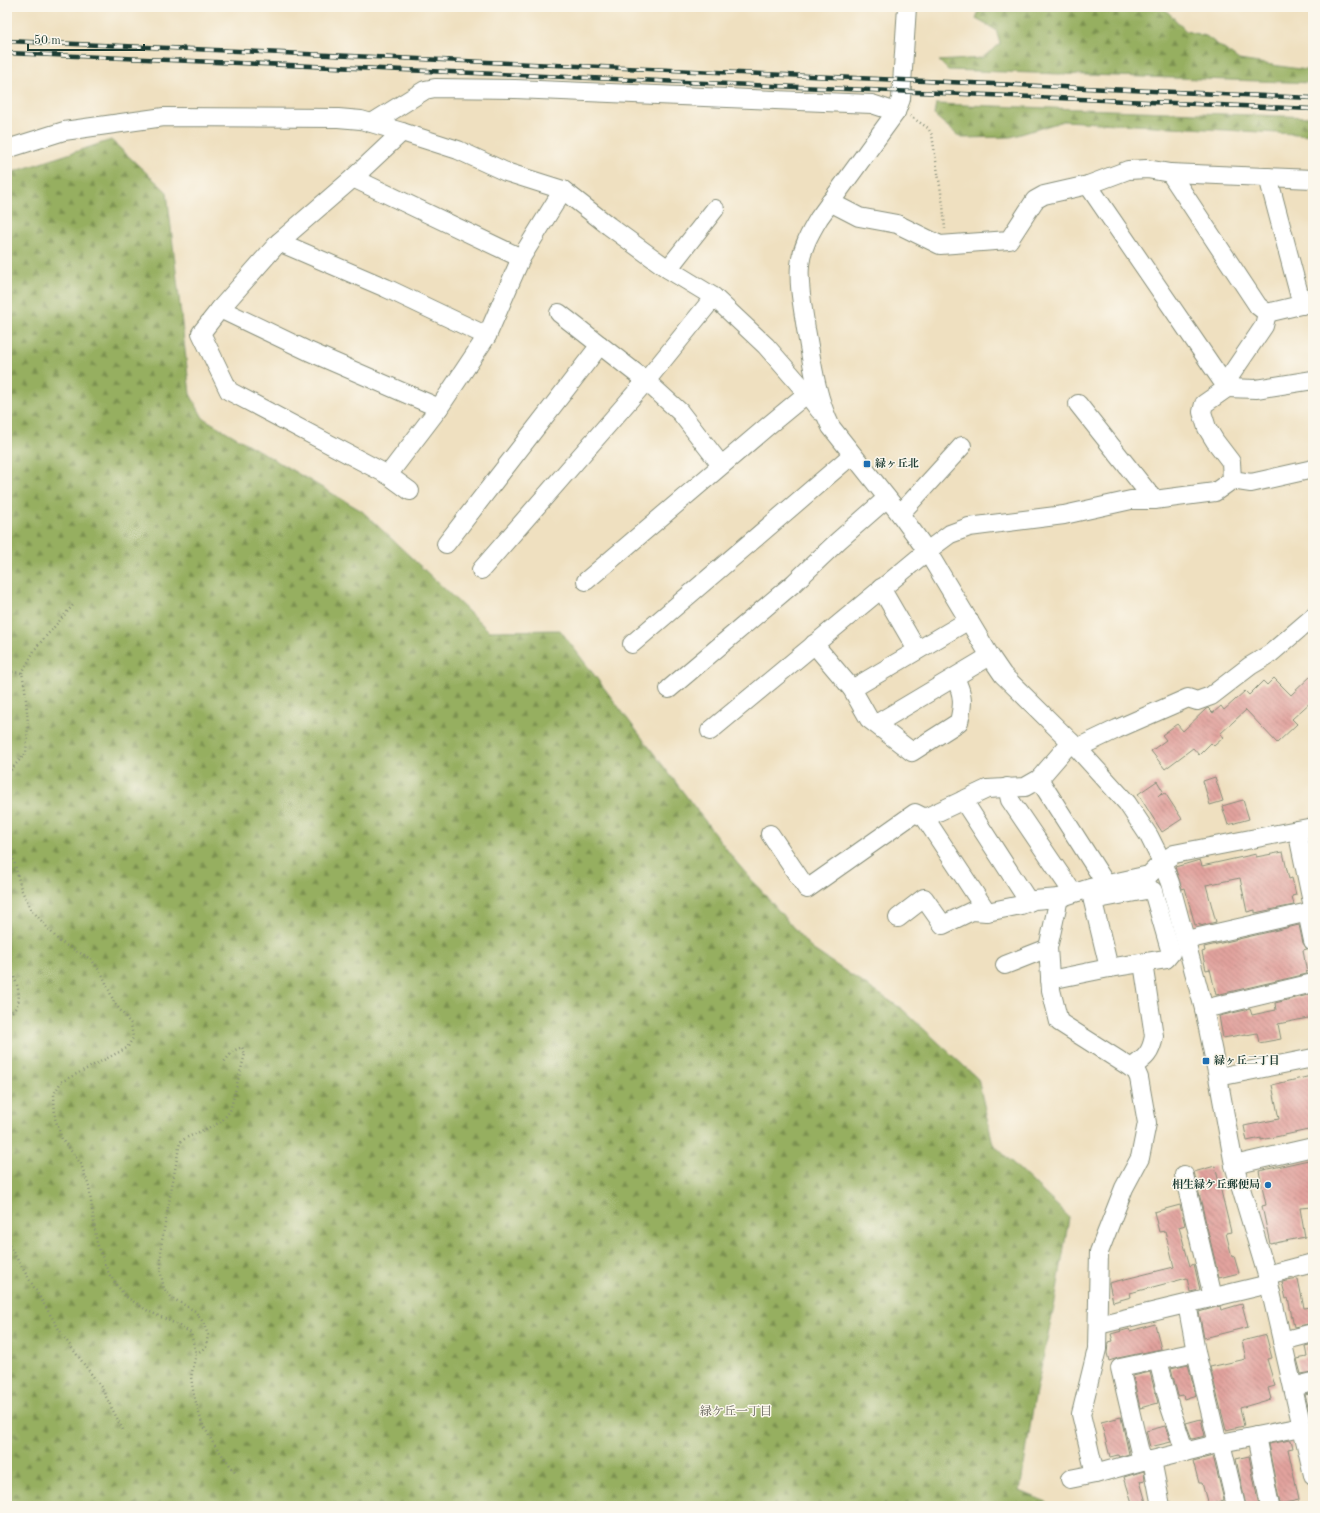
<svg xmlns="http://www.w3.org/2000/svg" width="1320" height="1513" viewBox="0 0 1320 1513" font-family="'Old Standard TT','Noto Serif JP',serif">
<defs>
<pattern id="forest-firs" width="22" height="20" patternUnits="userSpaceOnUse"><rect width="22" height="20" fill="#96af60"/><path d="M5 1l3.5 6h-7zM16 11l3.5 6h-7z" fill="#7a9050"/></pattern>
<pattern id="building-back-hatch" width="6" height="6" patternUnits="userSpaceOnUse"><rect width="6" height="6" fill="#e2a39e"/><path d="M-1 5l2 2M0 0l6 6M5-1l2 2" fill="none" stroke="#b78682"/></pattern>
</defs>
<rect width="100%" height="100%" fill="#fbf7ec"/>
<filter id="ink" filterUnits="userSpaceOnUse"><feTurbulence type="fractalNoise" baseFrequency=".025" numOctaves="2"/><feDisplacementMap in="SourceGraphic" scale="8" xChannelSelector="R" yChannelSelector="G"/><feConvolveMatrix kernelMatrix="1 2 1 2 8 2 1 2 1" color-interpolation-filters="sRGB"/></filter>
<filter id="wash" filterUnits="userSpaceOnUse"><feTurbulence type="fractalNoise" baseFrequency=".012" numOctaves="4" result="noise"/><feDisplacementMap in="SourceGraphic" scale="16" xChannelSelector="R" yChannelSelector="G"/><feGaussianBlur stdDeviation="0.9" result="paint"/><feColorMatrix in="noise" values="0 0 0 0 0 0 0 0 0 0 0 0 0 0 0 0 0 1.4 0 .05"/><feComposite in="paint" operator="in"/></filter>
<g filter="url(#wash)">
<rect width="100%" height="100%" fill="#efe0c0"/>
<g fill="url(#forest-firs)" stroke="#5a764a">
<polygon points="980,7 1163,7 1186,31 1206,36 1239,60 1313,71 1313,83 948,70 939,61 982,58 1000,44 996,30 976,19"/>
<polygon points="936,104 1313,117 1313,135 1064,121 1011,137 961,138 934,115"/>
<polygon points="111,140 167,192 190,394 203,418 362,511 489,631 560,630 737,863 812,949 902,1009 978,1079 993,1144 1069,1217 1055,1302 1034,1402 1020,1491 1056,1506 7,1506 7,174"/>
</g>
<g id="blocks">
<g fill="url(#building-back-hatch)">
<polygon points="1313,674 1313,700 1292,719 1297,724 1277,743 1246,710 1220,734 1224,737 1214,746 1211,743 1199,755 1193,748 1165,769 1151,751 1166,740 1162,735 1177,724 1183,731 1206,709 1208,708 1213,713 1221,706 1224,710 1245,691 1249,695 1263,681 1267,685 1274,678 1291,695"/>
<polygon points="1215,777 1223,801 1210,805 1203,781"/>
<polygon points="1157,781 1163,791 1158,796 1165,793 1182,819 1162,832 1138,794"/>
<polygon points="1243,800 1249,819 1228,825 1222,806"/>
<polygon points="1283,852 1289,879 1292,878 1296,895 1292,896 1294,905 1255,913 1255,910 1247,912 1240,878 1206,885 1216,922 1200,926 1200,924 1195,925 1185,888 1182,889 1175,867 1200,860 1202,866 1256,854 1256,857"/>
<polygon points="1299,925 1303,943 1307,949 1303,950 1307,974 1216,995 1210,969 1206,970 1202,952 1205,951 1204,947"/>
<polygon points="1312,994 1313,1017 1278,1024 1281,1039 1259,1043 1257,1033 1246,1035 1246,1034 1223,1038 1219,1016 1250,1009 1252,1015 1276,1010 1275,1003"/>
<polygon points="1311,1076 1313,1088 1313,1129 1261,1140 1261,1138 1247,1141 1244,1126 1279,1119 1272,1085"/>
<polygon points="1313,1159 1313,1207 1300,1208 1305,1237 1270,1244 1262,1206 1266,1205 1259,1171"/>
<polygon points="1215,1166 1231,1232 1226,1233 1232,1257 1234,1256 1239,1273 1219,1278 1194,1172"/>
<polygon points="1180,1205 1185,1225 1179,1227 1190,1266 1194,1264 1200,1290 1190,1292 1187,1278 1130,1293 1131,1297 1113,1302 1109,1283 1174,1267 1165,1231 1159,1232 1154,1212"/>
<polygon points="1298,1279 1304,1308 1311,1307 1313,1323 1294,1327 1288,1298 1286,1299 1282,1282"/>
<polygon points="1242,1304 1248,1327 1204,1338 1199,1312 1220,1306 1221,1310"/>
<polygon points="1155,1324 1161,1349 1118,1358 1109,1361 1107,1353 1108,1342 1113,1341 1111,1334 1129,1329 1130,1331"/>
<polygon points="1266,1335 1272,1358 1267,1359 1275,1386 1268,1388 1271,1399 1240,1408 1244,1426 1226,1430 1210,1367 1246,1359 1242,1341"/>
<polygon points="1313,1344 1313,1372 1301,1374 1297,1359 1307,1357 1305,1346"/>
<polygon points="1188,1364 1196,1395 1184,1399 1183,1395 1178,1396 1171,1368"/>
<polygon points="1150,1372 1158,1403 1140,1408 1133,1376"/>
<polygon points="1313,1393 1313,1409 1309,1410 1305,1395"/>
<polygon points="1121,1417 1129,1454 1119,1457 1118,1455 1110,1457 1101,1422"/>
<polygon points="1201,1419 1205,1436 1192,1439 1186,1423"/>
<polygon points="1165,1426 1171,1442 1150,1447 1146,1431"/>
<polygon points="1291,1440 1293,1448 1288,1449 1299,1500 1280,1504 1268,1444"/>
<polygon points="1213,1456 1224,1500 1208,1505 1202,1483 1199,1483 1193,1461"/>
<polygon points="1249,1456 1259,1506 1246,1506 1236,1459"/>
<polygon points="1144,1471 1145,1480 1140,1481 1147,1506 1133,1506 1124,1477"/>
</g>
</g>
</g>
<g filter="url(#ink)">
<use href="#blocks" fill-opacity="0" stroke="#878e7a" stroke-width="1"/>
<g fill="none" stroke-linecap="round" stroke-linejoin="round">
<defs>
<g id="street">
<path d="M 907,7 L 901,99 L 896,112 L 819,218 C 810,233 802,247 800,265 C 798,286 803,308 806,329 C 812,362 816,396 831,427 L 900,514 L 927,551 L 990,656 L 1003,675 L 1077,748 L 1127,803 L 1149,836 L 1162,862 L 1170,883 L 1204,1009 L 1218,1077 L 1234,1165 L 1267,1275 L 1313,1475"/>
<polyline points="372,123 425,90 435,88 515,89 872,104 896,112"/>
<polyline points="402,132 353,178 279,242 220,309 201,333 229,391 388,475 439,408 487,336 521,258 563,190"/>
<polyline points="7,149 64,131 164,117 338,118 361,120 402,132 458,150 506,172 563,190 609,226 668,269 714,297 766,346 800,385 820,411"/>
<polyline points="1170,173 1258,306 1267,313 1313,302"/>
<polyline points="1268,177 1302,305"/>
<polyline points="353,178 521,258"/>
<polyline points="1088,185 1227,388 1256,389 1313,380"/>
<polyline points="830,202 859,217 897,224 940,245 1009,240 1035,200 1044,195 1088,185 1128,170 1147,169 1170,173 1313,179"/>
<polyline points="279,242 386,288 487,336"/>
<polyline points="668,269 715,209"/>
<polyline points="220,309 308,351 439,408"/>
<polyline points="559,313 646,381 680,412 721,465"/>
<polyline points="1078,404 1154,500"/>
<polyline points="388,475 410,491"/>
<polyline points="1232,480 1251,483 1313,469"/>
<polyline points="900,514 962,446"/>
<polyline points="446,544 600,345"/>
<polyline points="481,570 646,381 714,297"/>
<polyline points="586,581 769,425 815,387"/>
<polyline points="881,588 917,650"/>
<polyline points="632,644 852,455"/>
<path d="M 814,644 L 852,689 L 869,719 L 912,752 L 959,722 C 963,705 964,695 955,678"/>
<polyline points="669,689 794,583 838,541 887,498"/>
<polyline points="852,689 969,620"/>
<polyline points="876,724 990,656"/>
<polyline points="710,731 927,551 950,534 969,527 1064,515 1131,500 1154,500 1215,492 1232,480 1231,462 1215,441 1207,428 1202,412 1204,404 1227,388 1228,379 1264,326 1267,313"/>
<polyline points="1077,748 1117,729 1188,698 1197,701 1211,696 1250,666 1270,654 1313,617"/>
<polyline points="1039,779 1106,884"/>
<polyline points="1007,787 1010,800 1071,890 1077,892"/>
<polyline points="963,800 1029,902"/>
<polyline points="925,818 987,912"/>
<polyline points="1297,830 1313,907"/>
<polyline points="770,834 807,889 915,813 925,818 987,789 1025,787 1039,779 1071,742"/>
<polyline points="1090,889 1109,968"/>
<polyline points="1059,898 1048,948 1051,990 1059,1022 1136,1071 1139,1078 1147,1123 1140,1158 1124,1188 1099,1252 1097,1349 1081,1414 1095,1474"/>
<polyline points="1307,912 1313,941"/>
<polyline points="898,918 924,898 943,925 972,911 987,912 1021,905 1034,900 1059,898 1090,888 1149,875 1162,862 1174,854 1313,827"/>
<polyline points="1186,940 1313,911"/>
<polyline points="1005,965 1048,948"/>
<polyline points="1050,980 1109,968 1166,959 1171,953 1153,891 1146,890 1093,900"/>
<polyline points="1204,1009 1313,983"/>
<path d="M 1131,1068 C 1145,1058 1151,1054 1154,1036 L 1143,963"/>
<polyline points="1218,1077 1313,1058"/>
<polyline points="1234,1165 1313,1147"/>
<polyline points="1184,1175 1213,1297"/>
<polyline points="1267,1275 1313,1263"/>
<polyline points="1187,1304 1196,1352 1218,1444"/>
<polyline points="1098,1325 1269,1284"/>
<polyline points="1282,1341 1313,1333"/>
<polyline points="1158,1360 1170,1407 1185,1452"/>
<polyline points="1293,1387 1313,1382"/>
<polyline points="1256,1436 1270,1506"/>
<polyline points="1221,1443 1236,1506"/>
<polyline points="1152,1460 1161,1506"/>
<polyline points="1142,1461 1120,1368 1196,1352"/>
<polyline points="1070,1479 1095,1474 1142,1461 1152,1460 1221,1443 1302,1427"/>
</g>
</defs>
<use href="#street" stroke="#878e7a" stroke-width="20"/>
<g stroke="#878e7a" stroke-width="2.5" stroke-dasharray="1 3" stroke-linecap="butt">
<polyline points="910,116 928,128 932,135 943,205 945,229"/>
<polyline points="22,673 35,649 74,604"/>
<polyline points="7,678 12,672 22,673 25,688 28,724 26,753 7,774"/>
<polyline points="7,832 21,889 31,909 60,942 91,959 103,976 114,1002 131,1024 133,1038 127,1048 61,1082 54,1094 55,1118 62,1139 81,1164 89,1187 97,1244 109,1274 125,1296 148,1311 178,1325 191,1333 196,1354 191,1377 194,1396 202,1423 213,1443 236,1473"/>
<path d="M 7,963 C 13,975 24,993 16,1007 C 15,1010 10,1013 7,1016"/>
<polyline points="7,1242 63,1336 101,1387 123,1430"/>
<polyline points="196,1354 206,1347 208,1335 203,1322 195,1311 172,1298 164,1289 161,1274 161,1246 180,1142 186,1138 221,1122 230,1111 245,1054 242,1047 233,1051 223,1063"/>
</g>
<use href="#street" stroke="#fff" stroke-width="18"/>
<defs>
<g id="rail">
<polyline points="7,41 1313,98"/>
<polyline points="7,53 1313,109"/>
</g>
</defs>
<use href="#rail" stroke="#1f3d34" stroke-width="4.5"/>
<use href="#rail" stroke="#fbf7ec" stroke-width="3" stroke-dasharray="9" stroke-linecap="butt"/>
</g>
</g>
<g fill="#1f6fb2" stroke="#fbf7ec" stroke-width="1.5">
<rect x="863" y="460" width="8" height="8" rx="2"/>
<rect x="1202" y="1057" width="8" height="8" rx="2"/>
<circle cx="1268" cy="1185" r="4"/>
</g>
<g text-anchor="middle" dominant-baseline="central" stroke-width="3" stroke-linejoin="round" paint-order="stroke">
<g font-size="11" font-weight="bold" fill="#1f3d34" stroke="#fbf7ec" text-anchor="start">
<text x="875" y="464">緑ヶ丘北</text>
<text x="1214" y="1061">緑ヶ丘二丁目</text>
<text x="1260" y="1185" text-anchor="end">相生緑ケ丘郵便局</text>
</g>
<g font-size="12" fill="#636159" stroke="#fbf7ec">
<text x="736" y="1412">緑ケ丘一丁目</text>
</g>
</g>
<rect width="1320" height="1513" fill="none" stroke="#fbf7ec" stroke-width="24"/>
<path d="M28 44v6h116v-6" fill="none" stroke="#1f3d34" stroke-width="2"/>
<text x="34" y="44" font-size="12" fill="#1f3d34" stroke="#fbf7ec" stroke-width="3" paint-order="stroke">50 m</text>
</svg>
